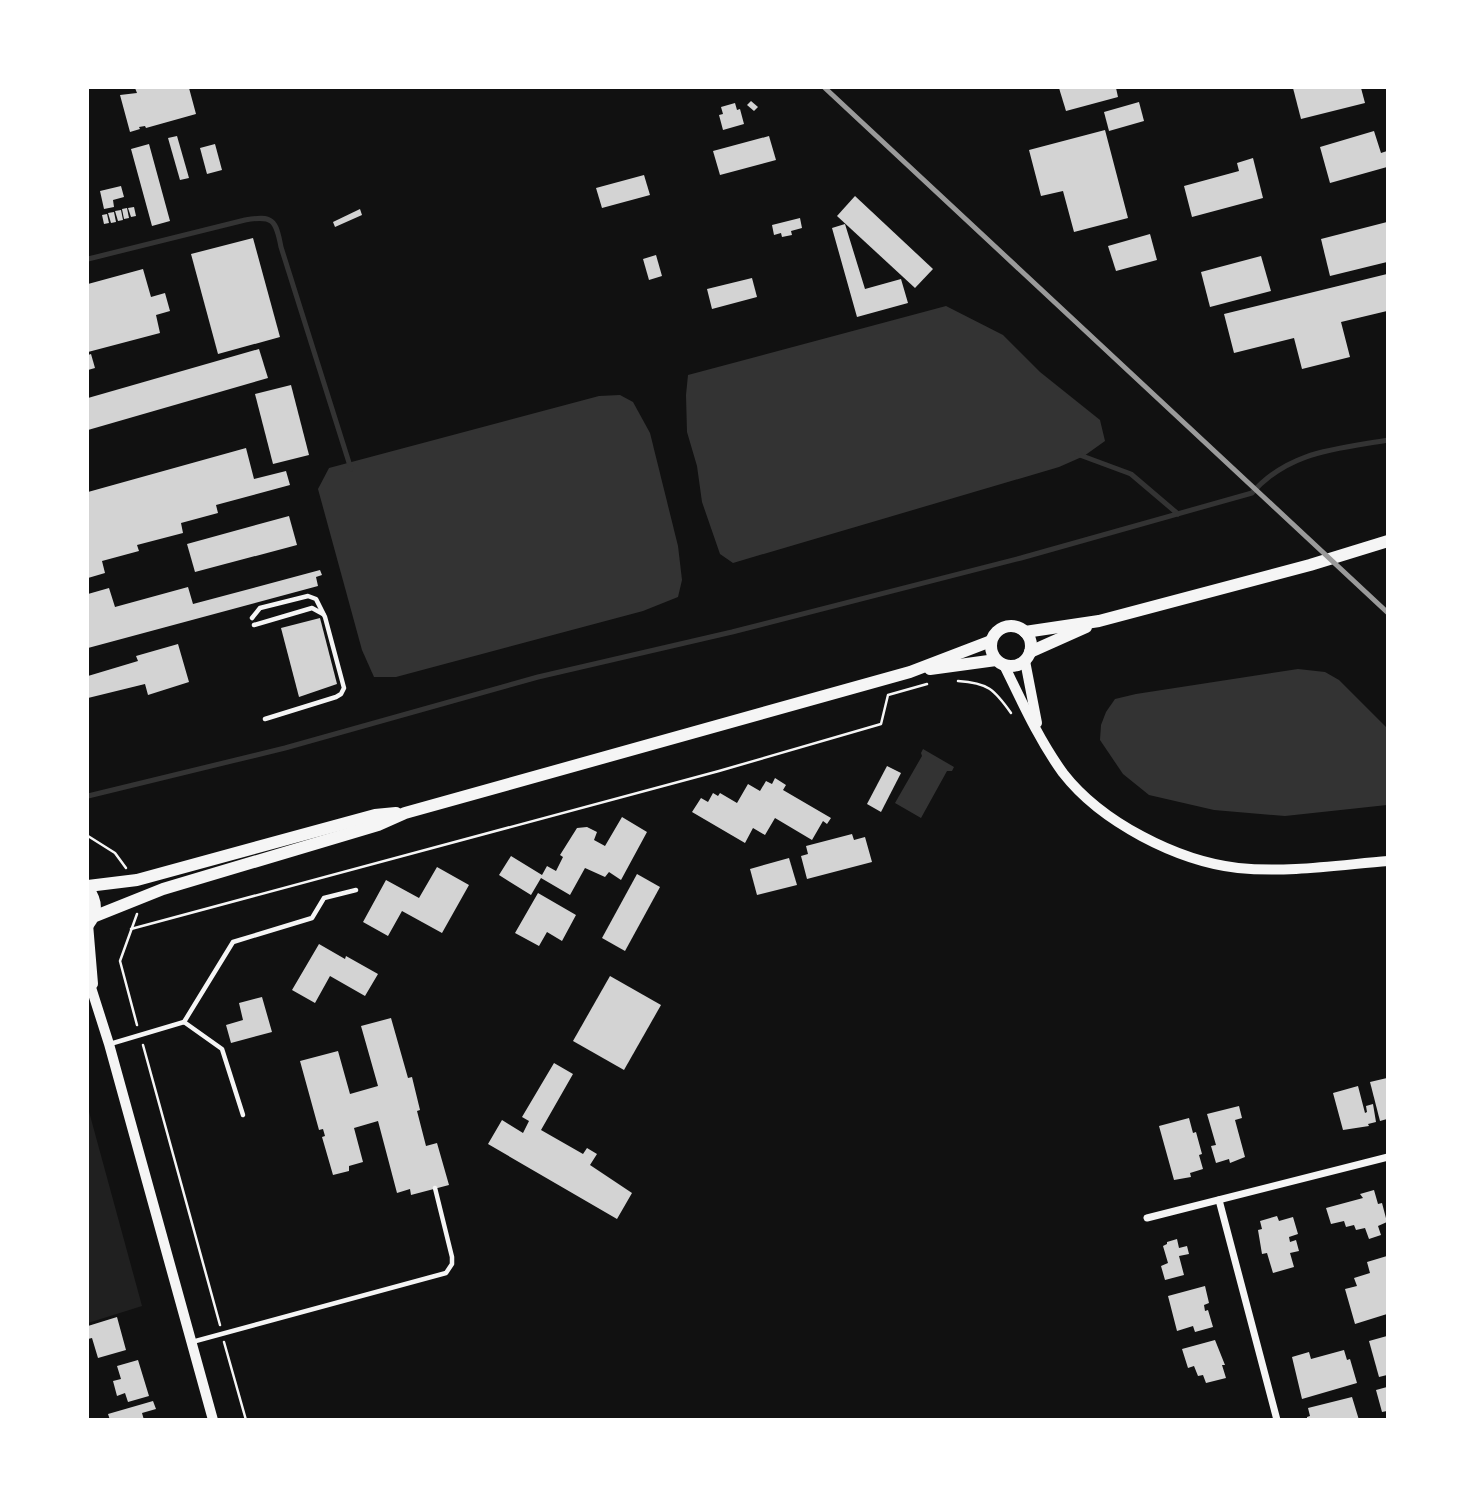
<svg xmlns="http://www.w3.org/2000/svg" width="1475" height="1507" viewBox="0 0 1475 1507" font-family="Figtree,sans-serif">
<rect width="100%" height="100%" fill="#111"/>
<polygon fill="#202020" points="88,1108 142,1306 88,1323"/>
<g fill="#333">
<polygon points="946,306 1003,335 1040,372 1100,420 1105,441 1084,456 1059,467 733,563 720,554 702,502 697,466 687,432 686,395 688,375"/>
<polygon points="620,395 633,402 650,433 678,546 682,580 678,597 643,611 396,677 374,677 362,650 318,489 329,468 599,396"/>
<polygon points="1298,669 1325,672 1339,680 1387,728 1387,805 1285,816 1214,810 1149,795 1123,774 1100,740 1101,725 1106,712 1115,699 1136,694"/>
<polygon points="923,749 954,767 952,771 947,771 921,818 895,803 922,756 921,753"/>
</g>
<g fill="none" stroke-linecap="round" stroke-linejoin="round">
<g stroke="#333" stroke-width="5">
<path d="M 88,259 L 245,220 C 273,215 276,220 281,247 L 351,469"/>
<polyline points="1077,454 1131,474 1178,514"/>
<path d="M 88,796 L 285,748 L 538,677 L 732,632 L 1021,558 L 1252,493 C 1289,451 1336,449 1388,440"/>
</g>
</g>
<g fill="#d3d3d3">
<polygon points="135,88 189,88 196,114 146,128 145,126 139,127 140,129 130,132 120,95 137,93"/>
<polygon points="1059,88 1116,88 1118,97 1066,111"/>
<polygon points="1293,88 1361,88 1365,103 1301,119"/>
<polygon points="751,101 758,107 754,111 747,105"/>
<polygon points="1139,102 1144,121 1109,131 1104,112"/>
<polygon points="735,103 737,110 740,109 744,124 723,130 719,115 723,114 721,107"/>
<polygon points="1105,130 1128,218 1074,232 1063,191 1041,196 1029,150"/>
<polygon points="1374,131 1381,153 1387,151 1387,167 1330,183 1320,147"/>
<polygon points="177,136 189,178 180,180 168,138"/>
<polygon points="769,136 776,160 720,175 713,151"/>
<polygon points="149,144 170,221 152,226 131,149"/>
<polygon points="215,144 222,170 207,174 200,148"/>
<polygon points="1253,158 1263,198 1192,217 1184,186 1239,171 1237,163"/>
<polygon points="644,175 650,195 602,208 596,188"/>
<polygon points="121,186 124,197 113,200 114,207 104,209 100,191"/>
<polygon points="855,196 933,269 915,288 837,216"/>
<polygon points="134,207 136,216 131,217 128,208"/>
<polygon points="127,208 129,218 124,219 122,209"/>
<polygon points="360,209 362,215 335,227 333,222"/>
<polygon points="121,210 123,220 118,221 115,211"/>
<polygon points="114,212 116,222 111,223 108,213"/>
<polygon points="107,214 109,223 104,224 102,215"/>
<polygon points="800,218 802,228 791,231 792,235 782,237 781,233 774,235 772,225"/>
<polygon points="1387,222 1387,262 1330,276 1321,239"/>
<polygon points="845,224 865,289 901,279 908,303 857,317 832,228"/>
<polygon points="1150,234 1157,260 1116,271 1108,246"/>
<polygon points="253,238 280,337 218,354 191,254"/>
<polygon points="656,255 662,276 649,280 643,259"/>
<polygon points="1261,256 1271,291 1210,307 1201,272"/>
<polygon points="143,269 151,297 165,293 170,311 156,315 160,333 88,352 88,284"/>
<polygon points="1387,274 1387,311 1341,322 1350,357 1302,369 1294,338 1234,353 1224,314"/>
<polygon points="752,278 757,297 712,309 707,289"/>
<polygon points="259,349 268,378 88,430 88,398"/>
<polygon points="91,354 95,368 88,370 88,355"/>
<polygon points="291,385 309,455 273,464 255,394"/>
<polygon points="246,448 254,479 286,471 290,485 216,505 218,513 181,523 183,533 137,545 139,551 102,561 105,573 88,578 88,492"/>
<polygon points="289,516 297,545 195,572 187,544"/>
<polygon points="320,570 322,575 316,577 318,586 88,648 88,594 109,588 115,607 188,587 193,604"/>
<polygon points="320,618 337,684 299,697 281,628"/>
<polygon points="178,644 189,682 148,695 145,684 88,698 88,676 138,661 136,656"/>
<polygon points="887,766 901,773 881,812 867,804"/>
<polygon points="775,778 786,785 783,790 831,818 827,824 823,821 812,840 775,818 765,835 753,828 745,843 692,812 701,798 708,802 713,793 718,796 720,793 737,803 748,784 760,791 766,781 772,784"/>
<polygon points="622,817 647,832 621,880 609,872 605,877 585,868 570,895 541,878 531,895 499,875 511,856 542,875 547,866 556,871 563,857 560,855 577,828 587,827 597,832 594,840 605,846"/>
<polygon points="852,834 854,840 865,837 872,862 807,879 801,856 808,854 806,846"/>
<polygon points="789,858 797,885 757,895 750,869"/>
<polygon points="437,867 469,885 442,933 402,911 388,936 363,922 386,880 419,898"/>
<polygon points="637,874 660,887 625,951 602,938"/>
<polygon points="538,893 576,915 562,941 547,932 539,946 515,933"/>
<polygon points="319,944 345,959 346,956 378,974 365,996 330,976 315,1003 292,990"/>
<polygon points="610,976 661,1005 624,1070 573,1041"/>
<polygon points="262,997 272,1032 231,1043 226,1025 243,1020 239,1003"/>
<polygon points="391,1018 408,1078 412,1077 420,1110 417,1111 426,1146 437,1143 449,1185 411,1195 410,1189 397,1193 378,1121 354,1128 363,1162 349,1166 349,1171 333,1175 322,1137 325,1136 323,1129 319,1130 300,1061 338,1051 350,1094 378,1086 361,1026"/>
<polygon points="554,1063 573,1074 541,1130 583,1154 587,1148 597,1154 590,1165 632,1193 617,1219 488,1144 502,1120 523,1133 529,1121 522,1117"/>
<polygon points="1387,1078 1387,1119 1380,1121 1370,1082"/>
<polygon points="1358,1086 1365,1113 1367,1112 1366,1106 1373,1104 1376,1122 1368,1124 1369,1126 1343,1130 1333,1093"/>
<polygon points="1239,1106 1242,1118 1235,1120 1245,1157 1230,1163 1229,1159 1216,1163 1211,1146 1216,1145 1207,1114"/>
<polygon points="1189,1118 1193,1133 1196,1132 1202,1154 1199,1155 1203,1169 1190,1173 1191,1177 1174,1180 1159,1126"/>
<polygon points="1374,1190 1378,1204 1382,1203 1387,1222 1378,1226 1381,1235 1369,1239 1365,1228 1356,1230 1354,1225 1346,1227 1344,1221 1331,1224 1326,1208 1363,1198 1360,1194"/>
<polygon points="1277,1216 1279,1221 1293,1217 1298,1234 1289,1237 1290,1242 1296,1240 1299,1251 1290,1253 1294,1267 1273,1273 1267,1253 1262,1254 1258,1230 1262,1229 1260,1221"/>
<polygon points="1177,1239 1179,1248 1187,1246 1189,1254 1179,1256 1184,1275 1165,1280 1161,1266 1168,1263 1163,1246 1167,1244 1167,1242"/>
<polygon points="1387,1256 1387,1314 1355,1324 1345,1289 1357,1286 1354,1278 1370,1273 1367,1262"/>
<polygon points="1205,1286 1209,1303 1204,1305 1205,1311 1208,1310 1213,1327 1195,1332 1193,1326 1177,1331 1168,1296"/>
<polygon points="117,1317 126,1350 98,1358 92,1338 88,1339 88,1326"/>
<polygon points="1387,1336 1387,1375 1379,1377 1369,1341"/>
<polygon points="1215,1340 1225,1365 1222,1365 1226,1378 1206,1383 1203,1375 1198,1376 1194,1366 1188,1368 1182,1349"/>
<polygon points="1344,1350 1347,1360 1350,1359 1357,1383 1302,1399 1292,1357 1309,1352 1311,1359"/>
<polygon points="138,1360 149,1396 128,1402 125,1393 117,1396 113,1381 121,1379 117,1366"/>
<polygon points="1387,1387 1387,1411 1382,1412 1376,1390"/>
<polygon points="1352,1397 1359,1420 1307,1420 1307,1417 1310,1416 1308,1408"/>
<polygon points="153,1401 156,1409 142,1413 144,1420 110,1420 108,1414"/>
</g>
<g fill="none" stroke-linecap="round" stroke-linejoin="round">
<g stroke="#f5f5f5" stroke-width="2.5">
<path d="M 958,681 C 988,683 994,689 1011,713"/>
<polyline points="88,836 115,853 126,868"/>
<polyline points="137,914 120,961 137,1025"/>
<polyline points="131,929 719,771 881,724 888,695 927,684"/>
<polyline points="143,1045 220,1325"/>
<polyline points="224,1342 246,1420"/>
</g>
<g stroke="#f5f5f5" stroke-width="4.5">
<polyline points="252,618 260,608 308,596 316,599 325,617 344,688 341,694 336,697 265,719"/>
<polyline points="254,625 312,608 323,614"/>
<polyline points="184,1022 233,942 312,918 324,898 356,890"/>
<polyline points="110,1044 184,1022 222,1049 243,1115"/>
<polyline points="192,1342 446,1273 452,1264 452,1257 435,1188"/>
</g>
<g stroke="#f5f5f5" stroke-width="7">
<polyline points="1219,1200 1277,1420"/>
<polyline points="1147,1218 1388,1157"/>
</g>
<g stroke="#f5f5f5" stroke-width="10">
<polyline points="1025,661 1037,723"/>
<path d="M 1004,665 C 1022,702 1039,740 1063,773 C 1101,822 1177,861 1238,868 C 1287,873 1339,865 1388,861"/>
<polyline points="88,924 93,984"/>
<polyline points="88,978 109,1044 213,1420"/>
</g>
<g stroke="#f5f5f5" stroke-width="12">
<circle cx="1011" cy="646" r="20"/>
<polyline points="1025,632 1099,621 1310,565 1388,541"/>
<polyline points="1030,652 1086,627"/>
<polyline points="930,669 996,660"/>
<polyline points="88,886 137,880 375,815 396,813"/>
<path d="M 88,889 C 97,901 97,913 88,925"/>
<polyline points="93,917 163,889 378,825 405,813 910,672 991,641"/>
</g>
<polyline stroke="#9a9a9a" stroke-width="5" points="825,88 1388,613"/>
</g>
<rect width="1475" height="1507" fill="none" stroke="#ffffff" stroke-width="178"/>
</svg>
